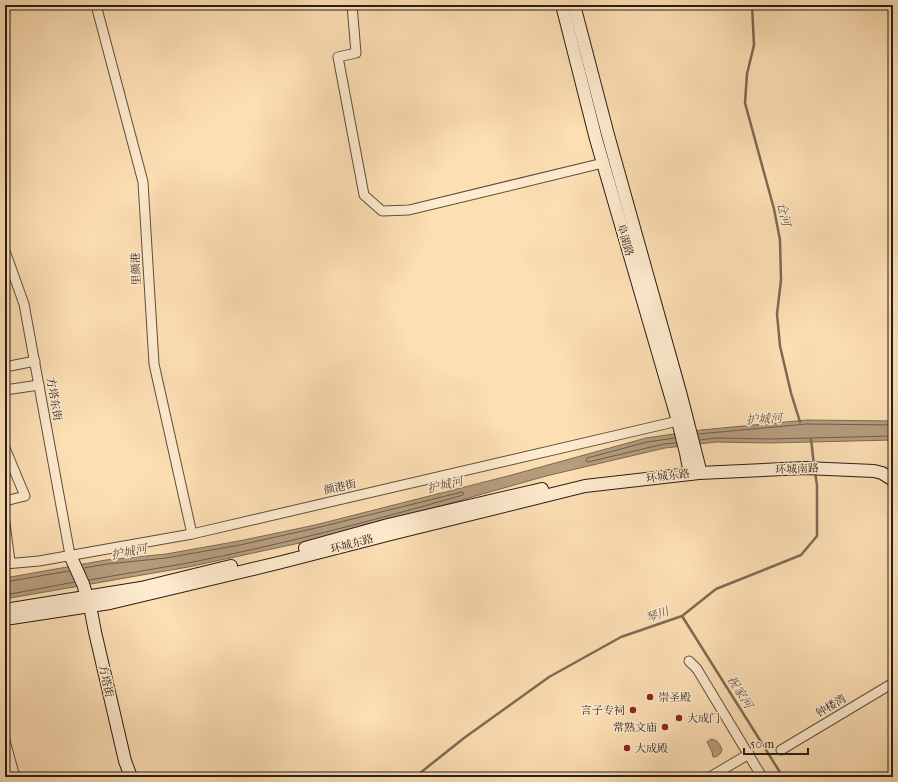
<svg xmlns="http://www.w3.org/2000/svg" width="898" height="782" viewBox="0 0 898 782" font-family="'IM FELL French Canon','Noto Serif SC',serif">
<rect width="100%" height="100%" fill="#fddfb4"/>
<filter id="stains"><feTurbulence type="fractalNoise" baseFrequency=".005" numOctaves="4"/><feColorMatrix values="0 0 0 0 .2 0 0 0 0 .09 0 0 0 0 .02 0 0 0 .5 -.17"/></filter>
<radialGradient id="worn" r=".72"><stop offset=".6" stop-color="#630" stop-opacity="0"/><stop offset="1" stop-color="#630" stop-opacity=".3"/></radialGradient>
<g fill="#b59d7e" stroke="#7d6a54">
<polygon points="807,420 893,421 893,440 770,443 716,442 665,448 546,476 426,510 309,541 188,567 5,599 5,578 106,560 166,554 239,541 315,525 508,476 646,438 701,430"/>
<path d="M 711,739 C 718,740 720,744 722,750 C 720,755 718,757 713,757 L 712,752 L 707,742 Z"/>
</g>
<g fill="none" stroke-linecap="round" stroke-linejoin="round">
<g stroke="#6f5d4a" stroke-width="1">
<polyline points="698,434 807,424 893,425"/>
<polyline points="675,438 647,442 587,458 586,461 588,462 664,444 676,443"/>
<polyline points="700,440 716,438 770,439 893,436"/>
<path d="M 84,568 L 107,564 L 166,558 L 240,545 L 316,528 L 462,492 L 464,493 L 463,495 C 372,521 280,545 188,563 C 155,569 122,574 89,580"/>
<polyline points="5,582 69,571"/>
<polyline points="5,595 75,582"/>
</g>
<g stroke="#7d6a54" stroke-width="2.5">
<polyline points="752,5 754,45 747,74 745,103 774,209 780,240 781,280 777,314 780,346 791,393 800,422"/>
<polyline points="811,439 814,465"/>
<polyline points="682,616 783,777"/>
<polyline points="415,777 464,738 549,677 621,637 682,616 716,589 801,555 817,536 817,485 815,472"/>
</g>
<defs>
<g id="street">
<polyline points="96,5 143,182 154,364 192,534"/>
<polyline points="352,5 356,53 338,57 364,195 382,211 409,210 603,163"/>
<polyline points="5,251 24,304 70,555"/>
<polyline points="5,367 35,361"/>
<polyline points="5,390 39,385"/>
<polyline points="5,448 25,496 5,501"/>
<polyline points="5,523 10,562"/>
<polyline points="5,564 39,561 192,534 678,421"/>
<polyline points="689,661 697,669 762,777"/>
<polyline points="5,741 15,777"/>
<polyline points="781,750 893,683"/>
<polyline points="710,777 749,754"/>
</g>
<g id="secondary">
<polyline points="562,5 596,139 678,421 686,453 690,474"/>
<polyline points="574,5 608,135 680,392 699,466 699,473"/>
<polyline points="305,548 388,525 542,489"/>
<polyline points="70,555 83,584 90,606 95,632 125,761 131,777"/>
<polyline points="5,610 141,588 231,566"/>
<polyline points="5,619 110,603 278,563 391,534 585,486 699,473 805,468 874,471 882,473 893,480"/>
</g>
</defs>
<use href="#street" stroke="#5e4e3e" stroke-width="11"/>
<use href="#secondary" stroke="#291d16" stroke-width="14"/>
<use href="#street" stroke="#feeace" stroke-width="9"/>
<use href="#secondary" stroke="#feeace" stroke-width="12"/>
</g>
<g fill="#8f2418" stroke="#feeace" stroke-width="1.5">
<circle cx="650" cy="697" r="4"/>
<circle cx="633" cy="710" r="4"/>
<circle cx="679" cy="718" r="4"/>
<circle cx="665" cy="727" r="4"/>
<circle cx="627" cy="748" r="4"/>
</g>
<g text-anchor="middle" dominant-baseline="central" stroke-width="3" stroke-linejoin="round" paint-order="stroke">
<g font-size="11" fill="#291d16" stroke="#feeace">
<text transform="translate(625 240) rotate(74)">阜湖路</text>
<text transform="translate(136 269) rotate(-93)">里颜港</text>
<text transform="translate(54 399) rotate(80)">方塔东街</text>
<text transform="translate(797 469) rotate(-2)">环城南路</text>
<text transform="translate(668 476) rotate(-7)">环城东路</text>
<text transform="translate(340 487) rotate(-13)">颜港街</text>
<text transform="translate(352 544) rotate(-15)">环城东路</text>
<text transform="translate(106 681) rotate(77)">方塔街</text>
<text transform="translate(831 706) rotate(-31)">钟楼湾</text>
</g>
<g font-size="11" fill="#291d16" stroke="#feeace" text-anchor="start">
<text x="658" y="697">崇圣殿</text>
<text x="625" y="710" text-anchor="end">言子专祠</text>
<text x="687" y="718">大成门</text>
<text x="657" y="727" text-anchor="end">常熟文庙</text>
<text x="635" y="748">大成殿</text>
</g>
<g font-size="12" font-style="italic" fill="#615040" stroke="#feeace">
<text transform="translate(784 214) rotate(78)">仓河</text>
<text transform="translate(764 419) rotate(-3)">护城河</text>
<text transform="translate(445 485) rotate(-13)">护城河</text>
<text transform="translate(129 552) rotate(-11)">护城河</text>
<text transform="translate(657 615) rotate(-20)">琴川</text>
<text transform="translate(740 692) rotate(58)">祝家河</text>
</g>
</g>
<rect width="898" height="782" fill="none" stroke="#fddfb4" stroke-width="20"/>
<rect x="6" y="6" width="886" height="770" fill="none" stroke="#291d16" stroke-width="2"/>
<rect x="10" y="10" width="878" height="762" fill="none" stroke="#291d16"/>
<path d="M744 748v6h64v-6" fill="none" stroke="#291d16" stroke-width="2"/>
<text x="750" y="748" font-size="12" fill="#291d16" stroke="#feeace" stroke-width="3" paint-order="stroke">50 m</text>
<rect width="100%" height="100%" filter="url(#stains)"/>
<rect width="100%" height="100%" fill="url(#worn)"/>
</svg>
